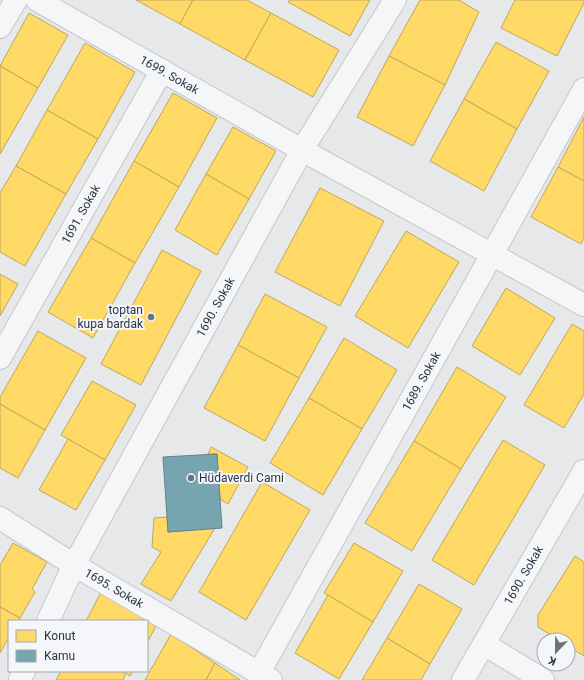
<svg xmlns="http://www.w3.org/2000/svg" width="584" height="680" viewBox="0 0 584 680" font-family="Roboto,sans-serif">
<rect width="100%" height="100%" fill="#e6e8ea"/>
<g fill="#ffd966" stroke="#bfa85c">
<polygon points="136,0 193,0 180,24"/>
<polygon points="193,0 247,0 271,13 245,60 180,24"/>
<polygon points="290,0 370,0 350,36 288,2"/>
<polygon points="420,0 459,0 479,12 445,85 389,56"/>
<polygon points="515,0 584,0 584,3 557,56 501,28"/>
<polygon points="29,13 68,35 38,88 0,66"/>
<polygon points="271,13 339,50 313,97 245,60"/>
<polygon points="496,42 549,71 517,129 464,99"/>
<polygon points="85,43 135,72 98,139 47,110"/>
<polygon points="389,56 445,85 413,146 357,117"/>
<polygon points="0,66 38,88 0,154"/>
<polygon points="173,93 217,118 179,187 134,161"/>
<polygon points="464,99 517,129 484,191 430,161"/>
<polygon points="47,110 98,139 66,194 16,166"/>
<polygon points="584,117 584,181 558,167"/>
<polygon points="233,127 276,151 249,199 206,174"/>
<polygon points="134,161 179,187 135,263 91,238"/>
<polygon points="16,166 66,194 25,266 0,252 0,193"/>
<polygon points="558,167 584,181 584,238 581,244 531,217"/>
<polygon points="206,174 249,199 217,255 175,230"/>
<polygon points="320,188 384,221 340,306 275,272"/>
<polygon points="406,231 459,262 408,348 355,316"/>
<polygon points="91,238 135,263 93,338 48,312"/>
<polygon points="162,250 201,271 141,385 101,364"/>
<polygon points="0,274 18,284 0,316"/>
<polygon points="506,288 555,318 520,375 472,346"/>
<polygon points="265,294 327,327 299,378 238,345"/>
<polygon points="572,324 584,331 584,394 564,428 524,405"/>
<polygon points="38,331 86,358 45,430 0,404 0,397"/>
<polygon points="344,338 397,370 362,429 309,398"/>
<polygon points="238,345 299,378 265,441 204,408"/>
<polygon points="457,367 506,397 461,469 414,441"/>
<polygon points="92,381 136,405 105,460 61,435"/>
<polygon points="309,398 362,429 323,495 270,463"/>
<polygon points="0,404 45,430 18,478 0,468"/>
<polygon points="68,439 105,460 76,510 39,490"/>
<polygon points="503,440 545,465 474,585 432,560"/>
<polygon points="414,441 461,469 412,551 365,523"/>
<polygon points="211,447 248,467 228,504 220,499 217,454 208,454"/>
<polygon points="262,482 310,510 246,620 199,592"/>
<polygon points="167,517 168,532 215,528 171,601 141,584 161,552 152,547 154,518"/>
<polygon points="13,543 47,562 32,589 35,592 20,618 0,607 0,565"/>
<polygon points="354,543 403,571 373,622 324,593"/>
<polygon points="575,556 584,562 584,656 568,646 568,640 559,640 538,627 538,615"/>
<polygon points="419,584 462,609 430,664 387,638"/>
<polygon points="101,592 156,626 147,643 147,621 86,621"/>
<polygon points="328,595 373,622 339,679 295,653"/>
<polygon points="0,607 20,618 18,621 9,621 9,637 0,653"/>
<polygon points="171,634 215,663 206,680 145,680"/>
<polygon points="387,638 430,664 421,680 362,680"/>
<polygon points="215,663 240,680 206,680"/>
<polygon points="61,671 122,671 126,673 123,680 56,680"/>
<polygon points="122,671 133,671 130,676"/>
</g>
<polygon fill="#76a5af" stroke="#60838f" points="217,454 222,528 168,532 163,457"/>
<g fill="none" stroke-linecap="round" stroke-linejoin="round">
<defs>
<g id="street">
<path id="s1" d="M 37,0 L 302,150 L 584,305"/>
<polyline points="0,27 16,0"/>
<path id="s2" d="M 0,358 L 162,70"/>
<path id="s3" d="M 0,518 L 74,565 L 271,680"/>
<path id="s4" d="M 48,621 L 74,565 L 302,150 L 395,0"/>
<polyline points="484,644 543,680"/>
<path id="s5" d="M 259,673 L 584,89"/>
<polyline points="20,680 24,671"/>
<path id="s6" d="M 463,680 L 584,471"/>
</g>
</defs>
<use href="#street" stroke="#c4c6c8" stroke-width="24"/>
<use href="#street" stroke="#f5f6f7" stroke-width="22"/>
</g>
<g fill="#6c737f" stroke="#f4f6f9" stroke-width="1.5">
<circle cx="151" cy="317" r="4"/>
<circle cx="191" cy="478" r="4"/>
</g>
<g text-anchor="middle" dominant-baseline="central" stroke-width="4" stroke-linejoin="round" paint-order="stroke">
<g font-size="12" fill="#2b3445" stroke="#f4f6f9">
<text stroke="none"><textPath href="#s1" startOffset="152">1699. Sokak</textPath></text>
<text stroke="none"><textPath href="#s2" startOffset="165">1691. Sokak</textPath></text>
<text stroke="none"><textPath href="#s4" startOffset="356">1690. Sokak</textPath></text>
<text stroke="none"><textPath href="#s5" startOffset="334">1689. Sokak</textPath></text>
<text stroke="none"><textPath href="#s6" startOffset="121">1690. Sokak</textPath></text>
<text stroke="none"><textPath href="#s3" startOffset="134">1695. Sokak</textPath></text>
</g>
<g font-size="12" fill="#2b3445" stroke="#f4f6f9" text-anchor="end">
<text x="143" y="310">toptan<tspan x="143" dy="14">kupa bardak</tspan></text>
<text x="199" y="478" text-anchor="start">Hüdaverdi Cami</text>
</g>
</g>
<rect x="8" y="620" width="140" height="52" fill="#f4f6f9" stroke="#a4a8b1"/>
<rect x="16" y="630" width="20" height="12" fill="#ffd966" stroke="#a4a8b1"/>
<text x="44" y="640" font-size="12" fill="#2b3445">Konut</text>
<rect x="16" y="650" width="20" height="12" fill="#76a5af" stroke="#a4a8b1"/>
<text x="44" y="660" font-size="12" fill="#2b3445">Kamu</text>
<g transform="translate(556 652) rotate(202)"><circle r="19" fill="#f4f6f9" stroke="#a4a8b1"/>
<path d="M0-3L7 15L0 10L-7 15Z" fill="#6c737f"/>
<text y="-6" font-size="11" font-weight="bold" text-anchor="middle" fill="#2b3445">K</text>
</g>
</svg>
